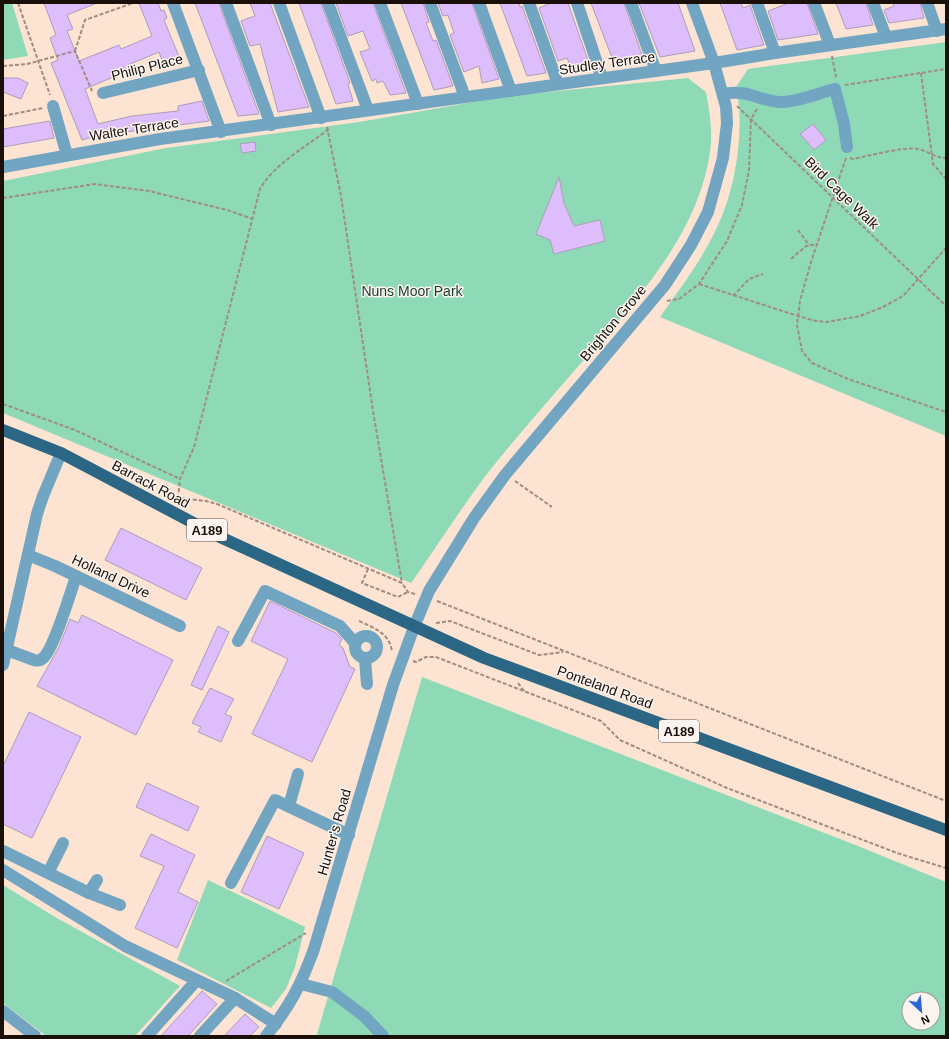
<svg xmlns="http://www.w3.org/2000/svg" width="949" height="1039" viewBox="0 0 949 1039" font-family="Arial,sans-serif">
<rect width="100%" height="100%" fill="#fce3d2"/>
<g fill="#8edab7" fill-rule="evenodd">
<polygon points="3,3 12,3 28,56 3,60"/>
<path d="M 946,42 L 946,436 L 660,317 C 701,259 729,224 738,151 C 740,129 741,109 736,87 L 748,69 Z"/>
<path d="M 688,78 L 706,92 C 709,109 712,126 711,143 C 703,224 648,287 597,345 C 567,379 537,413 508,448 C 472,490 443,538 411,583 L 3,413 L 3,181 L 166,148 L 359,122 L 508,96 Z"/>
<path d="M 422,677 L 858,846 L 946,882 L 946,1036 L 319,1036 L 317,1034 ZM 909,999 L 933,999 L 933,1023 L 909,1023 Z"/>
<polygon points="208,880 305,927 295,967 286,989 271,1008 177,960"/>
<polygon points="3,885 55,917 180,986 135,1036 46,1036 3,1003"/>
</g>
<g fill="#debdfd" stroke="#ac9dba">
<polygon points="44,3 97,3 67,15 73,29 67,31 79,61 119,45 121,49 152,36 139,3 158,3 161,11 164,10 167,18 164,20 180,59 164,66 159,52 128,65 130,70 85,89 98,124 132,116 178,111 178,106 202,101 209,121 96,136 82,140 51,63 58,60 50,38 56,35"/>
<polygon points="195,3 219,3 259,114 238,116"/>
<polygon points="250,3 270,3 309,107 278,112 260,44 250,46 241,21 255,16"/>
<polygon points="299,3 321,3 350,83 348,84 353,101 336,104"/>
<polygon points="336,3 373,3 406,93 390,95 383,81 377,83 376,79 372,81 360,52 370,49 363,31 348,36"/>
<polygon points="401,3 423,3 429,22 426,23 433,41 436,40 453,86 434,90"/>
<polygon points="438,3 472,3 499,79 482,83 479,66 464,72 450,35 454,33 448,15 443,16"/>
<polygon points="500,3 519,3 520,7 522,6 546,73 527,76"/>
<polygon points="551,3 568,3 591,69 573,72 567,58 558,61 539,8"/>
<polygon points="591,3 624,3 643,58 614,63"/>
<polygon points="639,3 678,3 695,51 660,57"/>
<polygon points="720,3 741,3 743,8 750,5 764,45 737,50"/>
<polygon points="789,3 807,3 818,34 778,40 768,11"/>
<polygon points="836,3 866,3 873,25 846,29"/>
<polygon points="893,3 920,3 924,18 889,23 884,10 894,6"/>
<polygon points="3,78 18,78 28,83 21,99 3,92"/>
<polygon points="50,121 54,138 3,147 3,129"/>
<polygon points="813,124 826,140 814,150 800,134"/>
<polygon points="255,142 256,151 242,153 240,144"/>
<polygon points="559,177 564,203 574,226 600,220 605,241 554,254 550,240 536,234"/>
<polygon points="121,528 202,568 186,600 105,560"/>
<polygon points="270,601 336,633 342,639 339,645 343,648 350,667 355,669 312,762 252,734 288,659 251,641"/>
<polygon points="82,615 173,660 136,735 37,686 59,647 70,619 78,623"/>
<polygon points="218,626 229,632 202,690 191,685"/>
<polygon points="210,688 234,699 225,714 232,717 221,742 198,732 201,727 192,723"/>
<polygon points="29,712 81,737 32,838 3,824 3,766"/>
<polygon points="147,783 199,807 188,831 136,807"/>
<polygon points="151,834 195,855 178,892 198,902 177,948 135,928 164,866 140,856"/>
<polygon points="267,836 304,853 279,909 241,892"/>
<polygon points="202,991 217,1004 188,1036 161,1036"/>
<polygon points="245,1014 259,1027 250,1036 224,1036"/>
</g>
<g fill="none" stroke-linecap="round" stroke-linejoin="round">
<g stroke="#a08d80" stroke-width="2" stroke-dasharray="4 2" stroke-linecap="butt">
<polyline points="18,3 50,95"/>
<polyline points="75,51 85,20 133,3"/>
<polyline points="832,56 836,77"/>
<polyline points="3,66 27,64 75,51 92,91"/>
<polyline points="921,73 933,164 946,179"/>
<polyline points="845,85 946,69"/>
<polyline points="737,106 946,306"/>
<polyline points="3,116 43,108"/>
<polyline points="327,127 341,196 373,411 402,583"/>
<polyline points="846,158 811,262 800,301 797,325 802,351 812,363 848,379 946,412"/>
<path d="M 850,158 L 853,159 C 868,156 905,146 919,149 C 929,152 936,158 946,158"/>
<polyline points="3,198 95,184 149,191 227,210 253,219"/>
<polyline points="798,230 809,245"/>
<polyline points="791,259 806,246 818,244"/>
<polyline points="699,284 798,316 816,321 827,322 860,316 883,307 903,296 946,248"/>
<polyline points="733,296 749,279 763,274"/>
<polyline points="667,301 679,299 699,284 727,241 742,205 749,170 751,119 757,109"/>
<polyline points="3,404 75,430 180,479"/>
<polyline points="515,481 552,507"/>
<path d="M 178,498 L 180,479 L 194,447 L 260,189 C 272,166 308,145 329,129"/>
<polyline points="177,501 178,498 206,501 217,504 402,583 408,592 415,594"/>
<polyline points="368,569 362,583 398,597 408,592"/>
<polyline points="437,601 946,801"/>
<path d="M 359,621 C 374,628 390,633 392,652"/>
<polyline points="436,623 450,621 539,655 563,652"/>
<polyline points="413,661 416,662 426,657 436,657 601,721 620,740 727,788 897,853 946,868"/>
<polyline points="518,683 524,691"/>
<polyline points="226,981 306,933"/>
</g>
<g stroke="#72a5c2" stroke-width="12">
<polyline points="173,3 221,132"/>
<polyline points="226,3 271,125"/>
<polyline points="279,3 321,118"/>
<polyline points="328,3 368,110"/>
<polyline points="380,3 418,104"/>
<polyline points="430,3 465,97"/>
<polyline points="479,3 511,91"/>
<polyline points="529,3 558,84"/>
<polyline points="577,3 602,78"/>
<polyline points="631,3 656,71"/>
<polyline points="757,3 775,53"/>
<polyline points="814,3 830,45"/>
<polyline points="873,3 886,37"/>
<polyline points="927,3 937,31"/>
<polyline points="103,93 199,70"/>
<path d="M 724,94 C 748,89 759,101 781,102 C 798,102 818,93 835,89 L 844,124 L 847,147"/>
<polyline points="53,106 67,155"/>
<polyline points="3,167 160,139 714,63 775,53 946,29"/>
<polyline points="28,555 55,566 180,626"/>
<circle cx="366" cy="647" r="11"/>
<polyline points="238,641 265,591 340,626 355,643"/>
<path d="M 7,650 L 34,660 C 37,661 40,661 43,658 C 54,649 70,593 76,577"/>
<polyline points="365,659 367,684"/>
<polyline points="3,665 37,514 43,496 61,453"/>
<polyline points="289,806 298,774"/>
<polyline points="3,851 89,893 120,905"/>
<polyline points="3,870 125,946 235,998 276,1024"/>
<polyline points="48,873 63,843"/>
<polyline points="231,883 275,800 349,835"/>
<polyline points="89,893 97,880"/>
<polyline points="301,984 332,992 364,1016 383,1036"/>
<polyline points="3,1011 35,1036"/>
<polyline points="147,1036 196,981"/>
<polyline points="200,1036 235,998"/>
<path d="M 266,1036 C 290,1006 301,985 314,949 L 393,685 L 414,627 L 429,591 L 474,518 L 505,475 L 665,285 L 691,245 L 708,212 L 723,158 L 727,123 L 726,107 L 714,63 L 692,3"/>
</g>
<polyline stroke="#2b6685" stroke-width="12" points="3,430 61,453 220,537 484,658 946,830"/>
</g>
<g text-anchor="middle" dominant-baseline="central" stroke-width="3" stroke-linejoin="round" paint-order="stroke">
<g fill="#fbf4f0" stroke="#5e544e" stroke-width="1">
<rect x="187" y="519" width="40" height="22" rx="3"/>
<rect x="659" y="720" width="40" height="22" rx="3"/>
</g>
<g font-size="13" font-weight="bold" fill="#1a1009">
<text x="207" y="530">A189</text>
<text x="679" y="731">A189</text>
</g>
<g font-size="14" fill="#1a1009" stroke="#fbf4f0">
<text transform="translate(607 63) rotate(-8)">Studley Terrace</text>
<text transform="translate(147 67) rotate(-14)">Philip Place</text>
<text transform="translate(134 129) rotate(-9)">Walter Terrace</text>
<text transform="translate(842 193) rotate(44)">Bird Cage Walk</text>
<text transform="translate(613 323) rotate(-50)">Brighton Grove</text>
<text transform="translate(151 484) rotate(28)">Barrack Road</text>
<text transform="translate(111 576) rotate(25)">Holland Drive</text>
<text transform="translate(605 687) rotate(20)">Ponteland Road</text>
<text transform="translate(334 832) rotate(-74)">Hunter's Road</text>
</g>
<g font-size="14" fill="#183b2c" stroke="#fbf4f0">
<text x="412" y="291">Nuns Moor Park</text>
</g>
</g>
<rect width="949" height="1039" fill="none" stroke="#1a1009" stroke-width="8"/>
<g transform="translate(921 1011) rotate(154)"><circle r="19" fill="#fbf4f0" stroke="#a19994"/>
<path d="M0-3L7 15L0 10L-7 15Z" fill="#2d66d4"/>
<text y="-6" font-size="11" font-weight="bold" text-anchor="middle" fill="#1a1009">N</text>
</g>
</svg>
